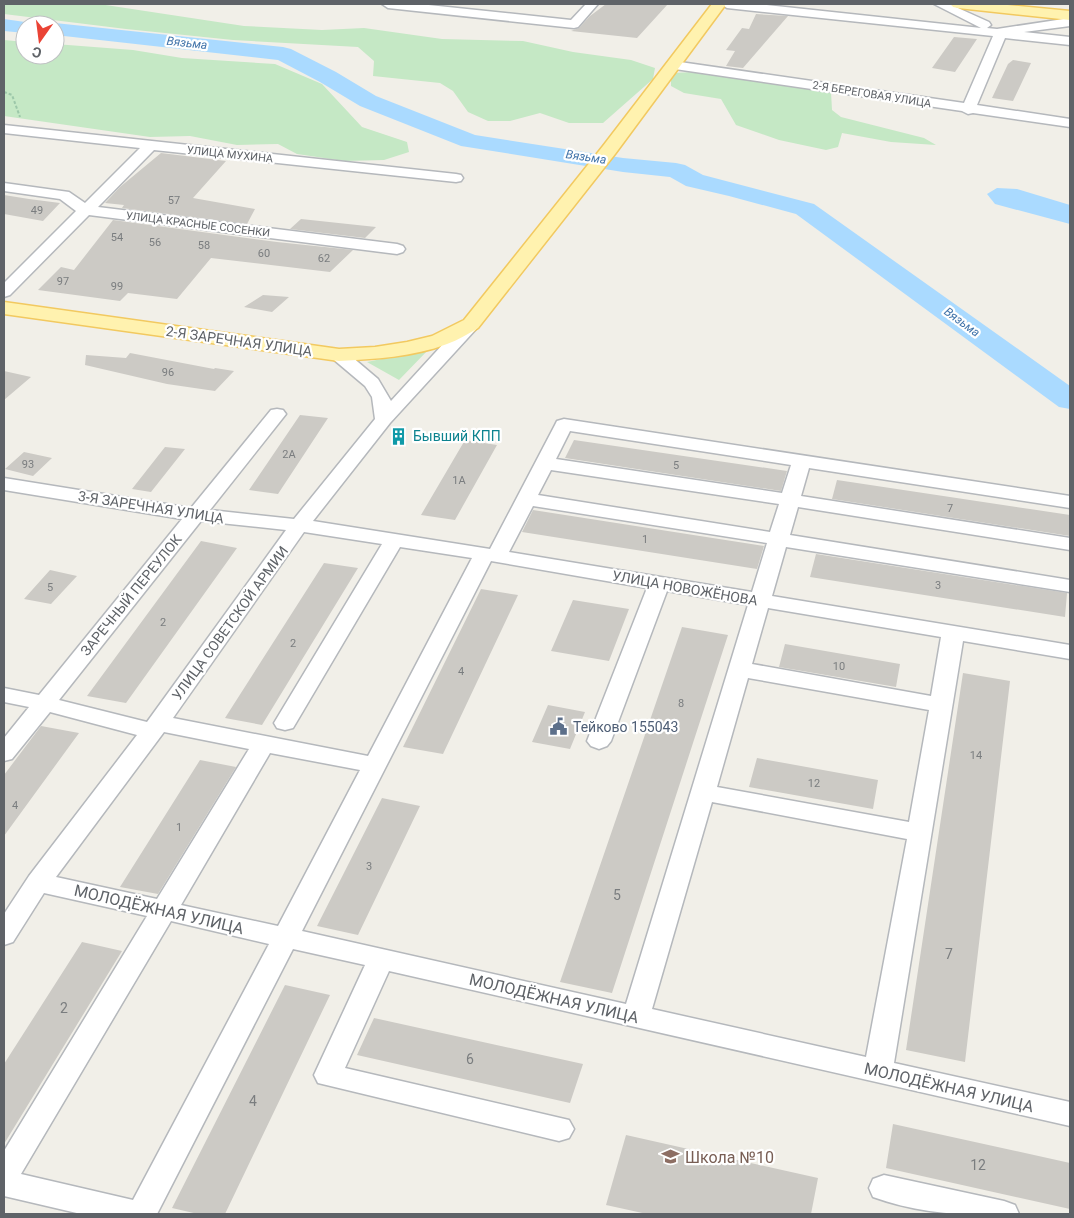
<svg xmlns="http://www.w3.org/2000/svg" width="1074" height="1218" font-family="Roboto,sans-serif">
<rect width="100%" height="100%" fill="#f1efe8"/>
<path fill="#c5e8c5" d="M4,4H99L244,26L322,30L364,28L442,39L523,41L573,52L631,60L655,68L653,79L603,123H569L540,113L510,121H488L468,112L453,91L440,83L373,76L374,61L358,47L233,40L126,29L4,14Z
M4,40L25,42V55H55V44L133,50L182,58L275,64L322,84L362,127L407,142L409,152L384,160L344,161L297,154L278,144L237,145L190,136L150,137L4,116Z
M695,72L831,92L832,110L841,117L924,138L936,145L891,142L842,133L838,147L826,150L779,140L736,125L721,99L684,93L671,86V73Z
M429,349L399,380L367,362Z"/>
<path fill="#aadaff" d="M997,188L1017,189L1070,205V224L995,204L987,194Z"/>
<g fill="none" stroke-linecap="round" stroke-linejoin="round">
<path fill="#aadaff" fill-rule="evenodd" d="M4,19L32,23L34,25H25V33L4,31Z
M55,23L283,47L291,49L336,72L376,96L475,135L623,158L676,163L685,165L703,175L814,204L1070,386V409L1059,407L796,214L729,196L686,186L670,177L623,172L461,146L360,106L320,82L278,60L55,35V25H47Z"/>
</g>
<path fill="#cccac5" d="M606,4H668L637,38L571,31L579,28L590,16Z
M756,14L788,16L743,68L726,66L735,51L726,50L742,28L749,29Z
M954,37L977,39L955,72L932,68Z
M1013,60L1031,63L1013,101L992,98L1008,64Z
M161,153L226,161L193,198L255,209L247,224L122,208L124,205L105,203L120,187Z
M4,195L29,199L60,203L43,221L4,214Z
M301,219L376,227L365,238L290,229Z
M113,220L277,242L353,250L330,272L211,258L177,299L128,293L120,301L38,290L61,267L74,270Z
M263,295L289,297L272,312L244,307Z
M130,353L214,369L215,368L234,371L215,391L167,384L85,365L86,355L126,358Z
M4,371L31,377L4,400Z
M300,415L328,418L278,494L249,490Z
M465,440L497,445L455,520L421,515Z
M574,440L787,471L781,491L565,458Z
M165,447L185,449L151,492L132,489Z
M24,452L52,458L33,476L5,469Z
M837,480L1070,515V536L832,499Z
M533,510L764,546L757,569L522,532Z
M201,541L237,548L126,703L87,696Z
M816,554L1067,593L1065,617L810,577Z
M324,563L358,568L262,725L225,718Z
M50,570L77,576L51,604L24,599Z
M481,589L518,595L443,754L403,747Z
M573,600L629,609L609,661L551,651Z
M682,627L728,635L612,993L560,982Z
M785,644L900,664L896,687L779,667Z
M963,673L1010,681L965,1062L906,1050Z
M548,705L585,712L570,749L532,742Z
M41,726L79,733L4,836V775Z
M757,758L878,780L873,809L749,787Z
M200,760L236,767L158,894L120,887Z
M382,798L420,806L358,935L317,926Z
M82,942L122,951L4,1144V1064Z
M285,985L330,995L225,1214H198L172,1208Z
M374,1018L583,1064L570,1103L357,1055Z
M893,1124L1070,1163V1209L886,1168Z
M626,1135L818,1178L811,1214H647L606,1205Z"/>
<g fill="none" stroke-linecap="round" stroke-linejoin="round">
<defs>
<path id="minor" d="M382,4H419L571,20L586,4H598L578,27L574,28L388,8Z
M721,4H758L981,28L934,4H949L989,22L991,25L987,28L997,29L1070,18V26L1024,32L1070,37V45L1005,38L977,105L1070,119V127L973,113L968,114L962,111L668,68L667,65L673,61L964,103L993,36L727,8Z
M4,125L456,174L461,175L463,178L461,181L456,182L154,150L98,207L397,244L403,246L405,249L403,252L397,254L89,215L10,295L4,297V283L76,211L60,199L4,191V183L69,192L85,203L140,148L4,133Z
M471,319L477,320L479,324L477,328L390,423L313,521L490,549L555,425L557,421L564,419L1070,496V508L809,468L801,496L1070,538V550L798,507L790,535L1070,580V592L786,547L772,596L1070,645V659L963,641L894,1063L1070,1102V1126L389,971L345,1068L569,1120L574,1129L569,1138L559,1141L318,1083L314,1075L365,965L293,949L157,1214H81L4,1196V1151L147,916L44,893L13,942L4,945V914L29,876L137,735L50,712L12,759L4,761V738L29,707L4,702V688L39,695L182,519L4,490V478L191,508L271,410L277,409L283,410L286,414L210,510L294,519L375,419L372,397L365,386L333,359L330,355L333,351L339,350L345,351L378,379L391,401L465,320ZM570,431L791,465L782,493L556,459ZM551,470L779,504L770,532L538,495ZM533,506L767,543L752,592L509,552ZM201,521L286,530L147,722L59,700ZM304,532L382,544L274,723L277,728L285,730L293,728L296,723L400,547L472,558L368,756L173,718ZM491,561L647,588L587,741L591,746L599,749L607,746L611,741L667,591L748,605L626,1004L302,931ZM768,608L941,637L931,696L752,664ZM748,678L929,710L909,822L717,787ZM164,732L249,749L157,899L56,877ZM270,753L360,770L278,926L181,905ZM712,802L907,839L866,1057L652,1009ZM171,921L269,944L133,1200L21,1174Z
M884,1175L1004,1201L1015,1205L1019,1214C970,1217 920,1214 873,1197L869,1188L873,1179Z"/>
<path id="major" d="M712,4H726L615,154L478,328C468,334 458,340 447,344C413,357 375,359 339,361L4,314V302L339,349L375,347L407,342L432,336L464,320L603,146Z
M951,4H997L1070,11V20L958,8L953,7Z"/>
</defs>
<use href="#minor" stroke="#b5b8bc" stroke-width="3"/>
<use href="#major" stroke="#f2c960" stroke-width="3"/>
<path stroke="#9cc7a9" stroke-width="2" stroke-dasharray="3 2" stroke-linecap="butt" d="M4,92L12,95L20,117"/>
<use href="#minor" fill="#fff" fill-rule="evenodd"/>
<use href="#major" fill="#fff2af" fill-rule="evenodd"/>
</g>
<defs>
<symbol id="building-bare" viewBox="-9 -9 18 18"><path d="M-4-6H4V6H1V3H-1V6H-4ZM-2.5-4.3h1.7v1.8h-1.7ZM.8-4.3h1.7v1.8H.8ZM-2.5-1h1.7V.8h-1.7ZM.8-1h1.7V.8H.8Z" fill="#0f9aa8" stroke="#fff" stroke-width="2.5" paint-order="stroke"/></symbol>
<symbol id="civic-bare" viewBox="-9 -9 18 18"><path d="M-.6-6.5H3V-4.5H.6V-3L4-1V1h2V6H-6V1h2V-1L-.6-3ZM-1.2 2.5V6h2.4V2.5Z" fill="#5c6f8a" stroke="#fff" stroke-width="2.5" paint-order="stroke"/></symbol>
<symbol id="school-bare" viewBox="-9 -9 18 18"><path d="M0-5L7-2L0 1L-7-2ZM-4 1L0 2.5L4 1V4Q0 6-4 4Z" fill="#8d6e63" stroke="#fff" stroke-width="2.5" paint-order="stroke"/></symbol>
</defs>
<g fill-rule="evenodd">
<use href="#building-bare" x="386" y="424" width="25" height="25"/>
<use href="#civic-bare" x="546" y="714" width="25" height="25"/>
<use href="#school-bare" x="658" y="1144" width="25" height="25"/>
</g>
<g text-anchor="middle" stroke-width="4.5" stroke-linejoin="round" paint-order="stroke">
<g font-size="11" fill="#5f6368" stroke="#fff">
<text transform="translate(872 94) rotate(9)" y="4">2-Я БЕРЕГОВАЯ УЛИЦА</text>
<text transform="translate(230 154) rotate(6)" y="4">УЛИЦА МУХИНА</text>
<text transform="translate(198 224) rotate(7)" y="4">УЛИЦА КРАСНЫЕ СОСЕНКИ</text>
</g>
<g font-size="11" fill="#7a7d7f">
<text x="174" y="204">57</text>
<text x="37" y="214">49</text>
<text x="117" y="241">54</text>
<text x="155" y="246">56</text>
<text x="204" y="249">58</text>
<text x="264" y="257">60</text>
<text x="324" y="262">62</text>
<text x="63" y="285">97</text>
<text x="117" y="290">99</text>
<text x="168" y="376">96</text>
<text x="289" y="458">2А</text>
<text x="28" y="468">93</text>
<text x="676" y="469">5</text>
<text x="459" y="484">1А</text>
<text x="950" y="512">7</text>
<text x="645" y="543">1</text>
<text x="938" y="589">3</text>
<text x="50" y="591">5</text>
<text x="163" y="626">2</text>
<text x="293" y="647">2</text>
<text x="839" y="670">10</text>
<text x="461" y="675">4</text>
<text x="681" y="707">8</text>
<text x="976" y="759">14</text>
<text x="814" y="787">12</text>
<text x="15" y="809">4</text>
<text x="179" y="831">1</text>
<text x="369" y="870">3</text>
</g>
<g font-size="12" font-style="italic" fill="#4174aa" stroke="#fff">
<text transform="translate(187 43) rotate(6)" y="4">Вязьма</text>
<text transform="translate(586 157) rotate(8)" y="4">Вязьма</text>
<text transform="translate(962 322) rotate(36)" y="4">Вязьма</text>
</g>
<g font-size="14" fill="#5f6368" stroke="#fff">
<text transform="translate(239 341) rotate(8)" y="5">2-Я ЗАРЕЧНАЯ УЛИЦА</text>
<text transform="translate(151 507) rotate(9)" y="5">3-Я ЗАРЕЧНАЯ УЛИЦА</text>
<text transform="translate(685 588) rotate(10)" y="5">УЛИЦА НОВОЖЁНОВА</text>
<text transform="translate(131 595) rotate(-51)" y="5">ЗАРЕЧНЫЙ ПЕРЕУЛОК</text>
<text transform="translate(230 623) rotate(-54)" y="5">УЛИЦА СОВЕТСКОЙ АРМИИ</text>
</g>
<g font-size="14" fill="#0d838f" stroke="#fff" text-anchor="start">
<text x="413" y="441">Бывший КПП</text>
</g>
<g font-size="14" fill="#4e5e75" stroke="#fff" text-anchor="start">
<text x="573" y="732">Тейково 155043</text>
</g>
<g font-size="14" fill="#7a7d7f">
<text x="617" y="900">5</text>
<text x="949" y="959">7</text>
<text x="64" y="1013">2</text>
<text x="470" y="1064">6</text>
<text x="253" y="1106">4</text>
<text x="978" y="1170">12</text>
</g>
<g font-size="16" fill="#5f6368" stroke="#fff">
<text transform="translate(159 909) rotate(13)" y="6">МОЛОДЁЖНАЯ УЛИЦА</text>
<text transform="translate(554 998) rotate(13)" y="6">МОЛОДЁЖНАЯ УЛИЦА</text>
<text transform="translate(949 1087) rotate(13)" y="6">МОЛОДЁЖНАЯ УЛИЦА</text>
</g>
<g font-size="16" fill="#785e54" stroke="#fff" text-anchor="start">
<text x="685" y="1163">Школа №10</text>
</g>
</g>
<rect width="1074" height="1218" fill="none" stroke="#5f6368" stroke-width="10"/>
<g transform="translate(40 40) rotate(194)"><circle r="24" fill="#ffffff" stroke="#bfc1c3"/>
<path d="M0-4L9 19L0 12L-9 19Z" fill="#ea4335"/>
<text y="-8" font-size="14" font-weight="bold" text-anchor="middle" fill="#5f6368">С</text>
</g>
</svg>
